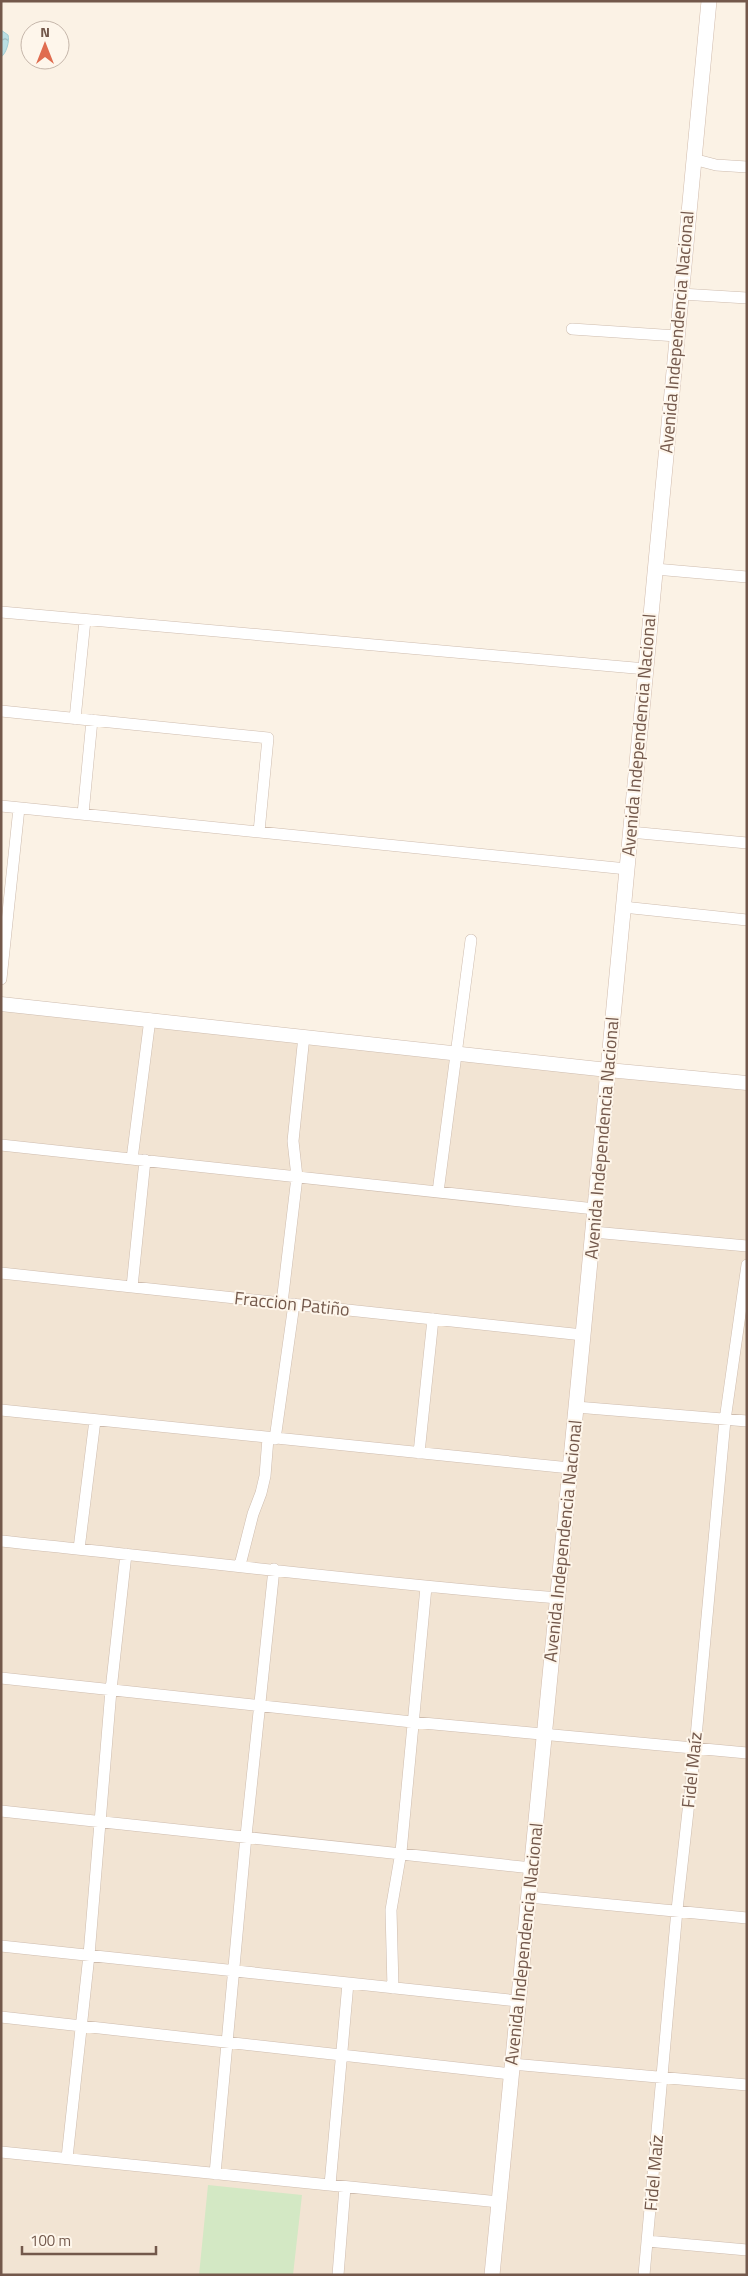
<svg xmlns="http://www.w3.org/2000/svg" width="748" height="2276" font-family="'Titillium Web',sans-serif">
<defs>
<pattern id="water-ripples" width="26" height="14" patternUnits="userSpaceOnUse" patternTransform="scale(1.25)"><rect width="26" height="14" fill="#badfe4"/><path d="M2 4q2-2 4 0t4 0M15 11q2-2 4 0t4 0" fill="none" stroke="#9cb8bb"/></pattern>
</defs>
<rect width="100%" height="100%" fill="#fbf2e5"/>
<path fill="#f2e4d3" d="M1,1004L747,1083V2275H1Z"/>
<path fill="#d3e8c4" d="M208,2185L302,2195L293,2275H199Z"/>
<path fill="url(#water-ripples)" stroke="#a1ced5" d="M1,30L8,35C10,41 6,54 1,57Z"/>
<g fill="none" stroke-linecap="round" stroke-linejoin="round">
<defs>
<path id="minor" d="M693,159L716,165L747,167
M681,294L747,298
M572,329L677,336
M655,569L747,577
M1,612L646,669
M1,711L268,738L259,832
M75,719L85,620
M1,806L627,869
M83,814L92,720
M630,832L747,843
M623,907L747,920
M1,979L19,808
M1,1145L595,1209
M132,1159L150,1019
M438,1192L471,940
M593,1232L747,1246
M1,1273L583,1335
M132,1287L145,1160
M282,1303L297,1177L293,1141L304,1036
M576,1407L747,1421
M1,1410L570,1468
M275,1439L294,1304
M419,1453L433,1319
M1,1541C187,1560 372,1583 558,1598
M79,1549L95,1420
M240,1565L253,1514L261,1493L265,1476L268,1438
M1,1678L412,1722L747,1753
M1,1811L532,1868
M529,1897L747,1918
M1,1946L518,2001
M393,1988L391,1910L401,1852L426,1587
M1,2017L511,2074
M512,2064L747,2085
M1,2152L499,2202
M67,2158L89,1955L111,1690L126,1554
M215,2174L246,1836L274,1569
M330,2185L348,1983
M647,2241L747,2250
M338,2275L345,2187
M644,2275L677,1910L695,1748L725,1420L747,1265"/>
<path id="tertiary" d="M1,1004L608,1070L747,1083"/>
<path id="secondary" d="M492,2275L583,1335L709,1"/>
</defs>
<use href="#minor" stroke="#cebcae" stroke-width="12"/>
<use href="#tertiary" stroke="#cebcae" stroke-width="15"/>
<use href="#secondary" stroke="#d1bbac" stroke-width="16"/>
<use href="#minor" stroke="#fff" stroke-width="11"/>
<use href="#tertiary" stroke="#fff" stroke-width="14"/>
<use href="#secondary" stroke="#fff" stroke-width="15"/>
</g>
<g text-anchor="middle" stroke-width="4" stroke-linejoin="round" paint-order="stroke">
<g font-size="18" fill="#73584b" stroke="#fef6eb">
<text transform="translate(677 332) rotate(-85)" y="6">Avenida Independencia Nacional</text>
<text transform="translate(639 735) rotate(-85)" y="6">Avenida Independencia Nacional</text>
<text transform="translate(602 1138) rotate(-85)" y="6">Avenida Independencia Nacional</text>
<text transform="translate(292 1304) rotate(6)" y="6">Fraccion Patiño</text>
<text transform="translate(563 1541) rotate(-84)" y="6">Avenida Independencia Nacional</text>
<text transform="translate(692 1770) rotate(-84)" y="6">Fidel Maíz</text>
<text transform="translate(524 1944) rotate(-84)" y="6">Avenida Independencia Nacional</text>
<text transform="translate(654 2173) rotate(-85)" y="6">Fidel Maíz</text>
</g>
</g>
<rect width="748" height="2276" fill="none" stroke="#73584b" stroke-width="5"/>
<g transform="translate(45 45)"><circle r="24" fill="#fef6eb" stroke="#c6b7ab"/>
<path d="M0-4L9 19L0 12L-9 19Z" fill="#e06c4f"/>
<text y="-8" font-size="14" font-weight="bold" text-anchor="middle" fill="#73584b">N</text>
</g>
<path d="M22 2246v8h134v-8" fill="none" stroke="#73584b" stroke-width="2.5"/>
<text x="30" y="2246" font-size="15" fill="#73584b" stroke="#fef6eb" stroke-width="4" paint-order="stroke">100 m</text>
</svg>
